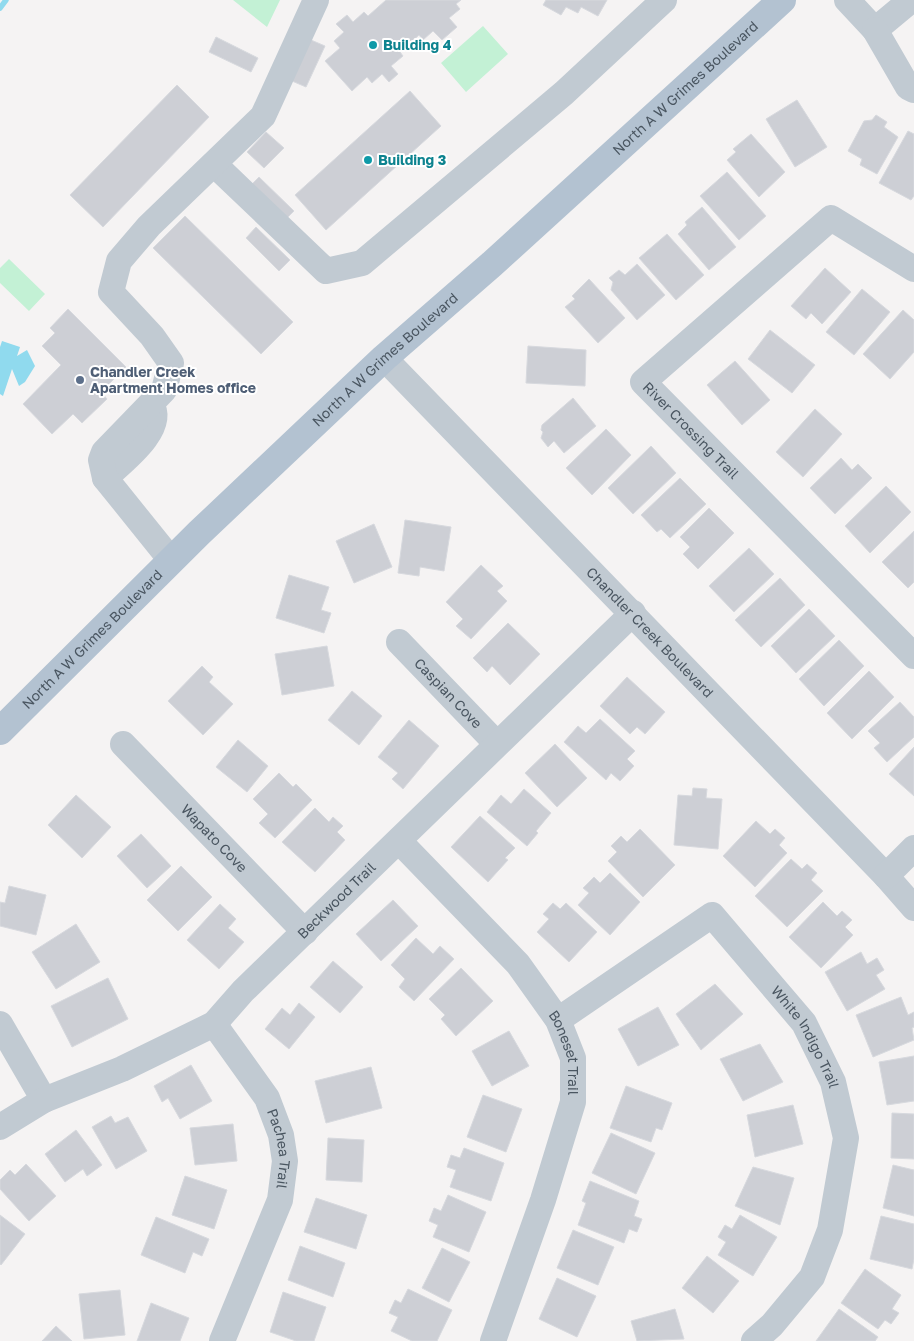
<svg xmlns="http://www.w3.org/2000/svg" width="914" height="1341" font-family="'Golos Text',sans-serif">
<rect width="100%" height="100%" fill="#f5f3f3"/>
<path fill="#c3f1d5" d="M233,0H280L267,27Z
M483,26L508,54L466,92L441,63Z
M9,259L45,294L29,311L0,283V268Z"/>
<path fill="#90daee" d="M2,341L20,347L17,356L27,350L35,366L25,382L19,386L12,369L3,396L0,394V347Z"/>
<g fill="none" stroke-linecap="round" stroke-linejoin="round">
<path stroke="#90daee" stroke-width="5.5" d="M0,8L6,0"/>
</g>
<path fill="#cdcfd5" stroke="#d7d9de" d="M386,0H461L456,4L460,9L449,18L457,27L442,40L433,31L423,40L419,35L400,52L403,56L391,66L398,74L389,82L382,74L372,83L367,77L352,91L325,61L340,48L334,41L344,32L336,24L347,15L353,22L364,12L368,16Z
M546,0H607L598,16L581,7L578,13L566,7L561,15L543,5Z
M216,37L258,58L251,72L209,52Z
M311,40L325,46L306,87L292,81Z
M177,85L209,117L103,227L70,195Z
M410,91L441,126L326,230L295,195Z
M797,100L827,147L795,167L766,119Z
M876,115L887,122L884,127L898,137L877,174L860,165L862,159L848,151L864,121L872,120Z
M908,131L914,134V196L911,200L879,183Z
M266,132L284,148L264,168L247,152Z
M751,134L785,172L759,197L727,160L736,152L733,149Z
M727,172L766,216L739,240L700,196Z
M259,177L294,211L283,222L248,188Z
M702,207L736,247L709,270L678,234L687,225L685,222Z
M185,216L293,322L261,354L153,248Z
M256,227L290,260L279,271L246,238Z
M667,234L704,275L676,300L639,258Z
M637,264L665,295L637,320L611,290L613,282L609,278L619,270L625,275Z
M825,268L851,292L822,324L811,313L806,319L791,306Z
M589,279L625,318L598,343L565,307L575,299L572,296Z
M862,289L890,312L854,355L826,332Z
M68,309L126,367L101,392L107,399L82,423L73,414L52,434L23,404L61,365L42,346L55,333L50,328Z
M903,310L914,320V352L890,379L863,354Z
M770,330L815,365L792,393L748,359Z
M528,346L586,350L585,386L526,383Z
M735,361L770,400L742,425L707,385Z
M573,398L596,426L564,453L554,441L548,447L541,438L543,432L541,430L542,425Z
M815,409L842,434L803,477L776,452Z
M606,429L631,455L592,495L566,468Z
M651,446L676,473L633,514L608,488Z
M841,458L852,470L858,464L872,478L835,514L810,488Z
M680,478L706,504L670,538L661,529L657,532L641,515Z
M886,486L911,512L870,553L845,526Z
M709,508L734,533L698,569L683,554L690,547L680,537Z
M405,520L451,527L444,571L420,567L419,576L398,573Z
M374,524L392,567L354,583L336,541Z
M914,531V582L908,588L882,562Z
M749,548L774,574L734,612L709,586Z
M481,565L503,586L497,591L507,601L471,639L456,626L463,619L446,602Z
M289,575L329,587L321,610L331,613L324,633L276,618Z
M780,578L805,605L761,647L735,620Z
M809,609L835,636L796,673L771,646Z
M508,623L540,654L510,685L492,666L487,672L473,658Z
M839,640L864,666L824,706L799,679Z
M327,646L334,686L282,695L275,654Z
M202,666L213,677L209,682L233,704L203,735L168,701Z
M869,671L894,697L852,739L827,713Z
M627,677L665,712L645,734L637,727L630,734L600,706Z
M352,691L382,716L359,745L328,720Z
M900,702L914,717V737L887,762L874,748L880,743L868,731Z
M600,719L635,751L627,759L634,766L620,781L611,773L606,780L564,742L578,726L586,733Z
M409,720L439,746L403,789L392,779L398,773L378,757Z
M238,740L268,766L247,792L216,767Z
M555,744L587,778L557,807L525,773Z
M914,747V796L889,774Z
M279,773L293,787L296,784L312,800L275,838L259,823L268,814L253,799Z
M693,788L707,789L706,798L722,799L718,849L674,845L678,795L692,796Z
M524,789L551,813L536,831L538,833L527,846L487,812L501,795L511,804Z
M76,795L111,827L82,858L48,825Z
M315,808L329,822L333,817L343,826L337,832L345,840L315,872L282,842Z
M480,816L515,848L505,858L508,860L488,882L451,847Z
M756,821L770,834L775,829L785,838L779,845L787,853L755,887L723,856Z
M640,829L675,865L643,897L608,861L617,852L611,846L621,836L627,842Z
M141,834L171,866L147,888L117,856Z
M791,859L802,869L807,864L817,873L811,880L823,891L787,927L755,896Z
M181,866L212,897L178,931L147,900Z
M610,873L640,902L610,935L578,905L589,893L583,888L594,877L600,883Z
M9,886L46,895L36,935L0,926V902L5,903Z
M393,900L418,926L381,961L356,934Z
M823,902L837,916L842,911L852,920L845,927L853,935L821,968L789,937Z
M553,903L560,909L566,903L597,932L569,962L537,932L549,919L543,914Z
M220,904L236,919L228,928L244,942L219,969L187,940Z
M76,924L100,962L56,989L32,952Z
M416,938L433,954L440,946L454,959L414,1001L399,987L405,979L391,965Z
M861,952L867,964L877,958L884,970L876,975L885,989L847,1011L825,972Z
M333,961L363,987L340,1013L310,987Z
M461,968L493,1001L456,1036L441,1019L445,1015L429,999Z
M108,978L128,1019L72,1047L51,1006Z
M715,984L743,1014L701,1050L676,1014Z
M901,997L908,1015L914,1012V1027L912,1028L914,1040L873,1057L856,1015Z
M299,1003L315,1017L289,1049L265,1029L282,1008L290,1015Z
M658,1007L679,1045L638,1066L618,1029Z
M509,1031L529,1066L492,1086L472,1051Z
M760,1044L783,1082L743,1101L720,1059Z
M914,1056V1101L887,1105L879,1062Z
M191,1065L212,1101L180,1119L168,1098L162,1102L154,1086Z
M371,1067L382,1108L326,1123L315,1081Z
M626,1086L672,1103L662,1130L656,1128L651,1142L610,1128Z
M483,1095L522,1109L506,1152L467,1137Z
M793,1105L803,1144L755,1157L747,1115Z
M892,1113L914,1114V1159L891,1158Z
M111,1116L115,1123L128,1117L147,1151L116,1169L92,1127Z
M233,1124L237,1161L195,1165L190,1128Z
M76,1130L102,1165L87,1176L83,1169L65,1182L45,1154Z
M611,1133L655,1153L636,1194L592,1173Z
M328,1138L364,1140L362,1182L326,1180Z
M464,1148L504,1163L491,1201L450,1187L456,1170L447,1167L451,1155L460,1158Z
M26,1164L56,1196L29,1221L0,1189V1180L10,1170L15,1175Z
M893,1165L914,1170V1216L883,1208Z
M753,1167L794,1178L780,1225L735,1206Z
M185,1176L227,1190L214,1229L172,1215Z
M590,1181L639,1201L634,1216L642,1219L637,1232L629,1229L624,1243L578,1225L586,1203L582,1201Z
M448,1195L486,1212L469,1252L433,1237L438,1225L429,1221L434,1208L441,1211Z
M316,1198L367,1215L356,1249L304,1232Z
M0,1215L25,1234L1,1265L0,1264Z
M740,1215L777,1237L753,1276L718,1255L726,1242L718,1237L725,1225L732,1229Z
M881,1216L914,1224V1259L912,1269L870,1259Z
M156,1217L209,1239L202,1256L193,1252L185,1273L141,1255Z
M573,1230L614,1247L598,1285L557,1268Z
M300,1246L345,1263L333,1297L288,1280Z
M442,1248L470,1262L449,1302L422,1288Z
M707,1256L739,1281L713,1313L682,1288Z
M865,1269L901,1295L892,1309L899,1313L891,1324L885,1320L878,1329L841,1303Z
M557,1278L596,1296L577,1337L539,1319Z
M408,1289L452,1310L437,1341H412L391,1331L398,1317L389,1313L395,1300L401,1303Z
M120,1290L125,1335L84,1339L79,1294Z
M283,1292L326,1307L314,1341H296L270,1332Z
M151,1303L189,1318L180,1341H137Z
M675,1309L684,1339L637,1341L631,1321Z
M839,1309L878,1337L875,1341H816Z
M56,1326L72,1341H42Z"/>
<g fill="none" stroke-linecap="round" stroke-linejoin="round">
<g stroke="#c1cad2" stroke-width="26">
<path d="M847,0L875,30L911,0"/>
<path d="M875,30L908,87L914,90"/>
<path d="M214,164L326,271L362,263L564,93L664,0"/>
<path id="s1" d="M914,269L831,218L643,382L914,656"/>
<path id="s2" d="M384,358L886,876L914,908"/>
<path d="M105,478C122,462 167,429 151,404"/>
<path d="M171,560L105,478L101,460L104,452L164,390L171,363L152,336L111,292L119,261L149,226L263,116L316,0"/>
<path id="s3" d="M399,642L497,744"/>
<path id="s4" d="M123,744L305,932"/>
<path id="s5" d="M399,841L518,964L558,1020L573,1058V1102L543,1200L493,1341"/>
<path d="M886,876L914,848"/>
<path id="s6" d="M558,1020L712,915L804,1023L833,1082L846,1138L830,1230L812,1277L772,1325L754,1341"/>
<path d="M0,1024L44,1100"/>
<path id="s7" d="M214,1024L267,1098L281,1135L285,1161L280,1200L222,1341"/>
<path id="s8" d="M0,1127L44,1100L122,1069L214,1024L243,991L633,613"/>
</g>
<path stroke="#b3c2d1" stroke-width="28" id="s9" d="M0,731L199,533L384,358L492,264L782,0"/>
</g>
<g fill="#0f9aa8" stroke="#fff" stroke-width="2">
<circle cx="373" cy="45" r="5"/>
<circle cx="368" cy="160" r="5"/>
</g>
<circle fill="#5c6f8a" stroke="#fff" stroke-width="2" cx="80" cy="380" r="5"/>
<g text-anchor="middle" stroke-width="4" stroke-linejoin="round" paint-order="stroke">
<g font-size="14" font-weight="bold" fill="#0d838f" stroke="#fff" text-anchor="start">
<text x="383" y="50">Building 4</text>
<text x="378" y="165">Building 3</text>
</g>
<g font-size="14" fill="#4a5661" stroke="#fff">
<text dy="5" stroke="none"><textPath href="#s9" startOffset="940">North A W Grimes Boulevard</textPath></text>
<text dy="5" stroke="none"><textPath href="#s9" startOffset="535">North A W Grimes Boulevard</textPath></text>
<text dy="5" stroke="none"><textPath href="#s1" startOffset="415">River Crossing Trail</textPath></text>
<text dy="5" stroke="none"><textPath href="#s2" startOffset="382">Chandler Creek Boulevard</textPath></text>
<text dy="5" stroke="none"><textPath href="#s9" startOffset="130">North A W Grimes Boulevard</textPath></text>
<text dy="5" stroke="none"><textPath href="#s3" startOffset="71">Caspian Cove</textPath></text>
<text dy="5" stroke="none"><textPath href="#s4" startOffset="131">Wapato Cove</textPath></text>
<text dy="5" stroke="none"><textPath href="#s8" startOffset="412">Beckwood Trail</textPath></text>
<text dy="5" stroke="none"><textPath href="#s6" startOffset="341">White Indigo Trail</textPath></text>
<text dy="5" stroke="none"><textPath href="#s5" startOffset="274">Boneset Trail</textPath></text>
<text dy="5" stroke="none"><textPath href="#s7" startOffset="144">Pachea Trail</textPath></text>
</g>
<g font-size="14" font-weight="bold" fill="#4e5e75" stroke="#fff" text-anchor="start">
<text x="90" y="377">Chandler Creek<tspan x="90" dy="16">Apartment Homes office</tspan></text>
</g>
</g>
</svg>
